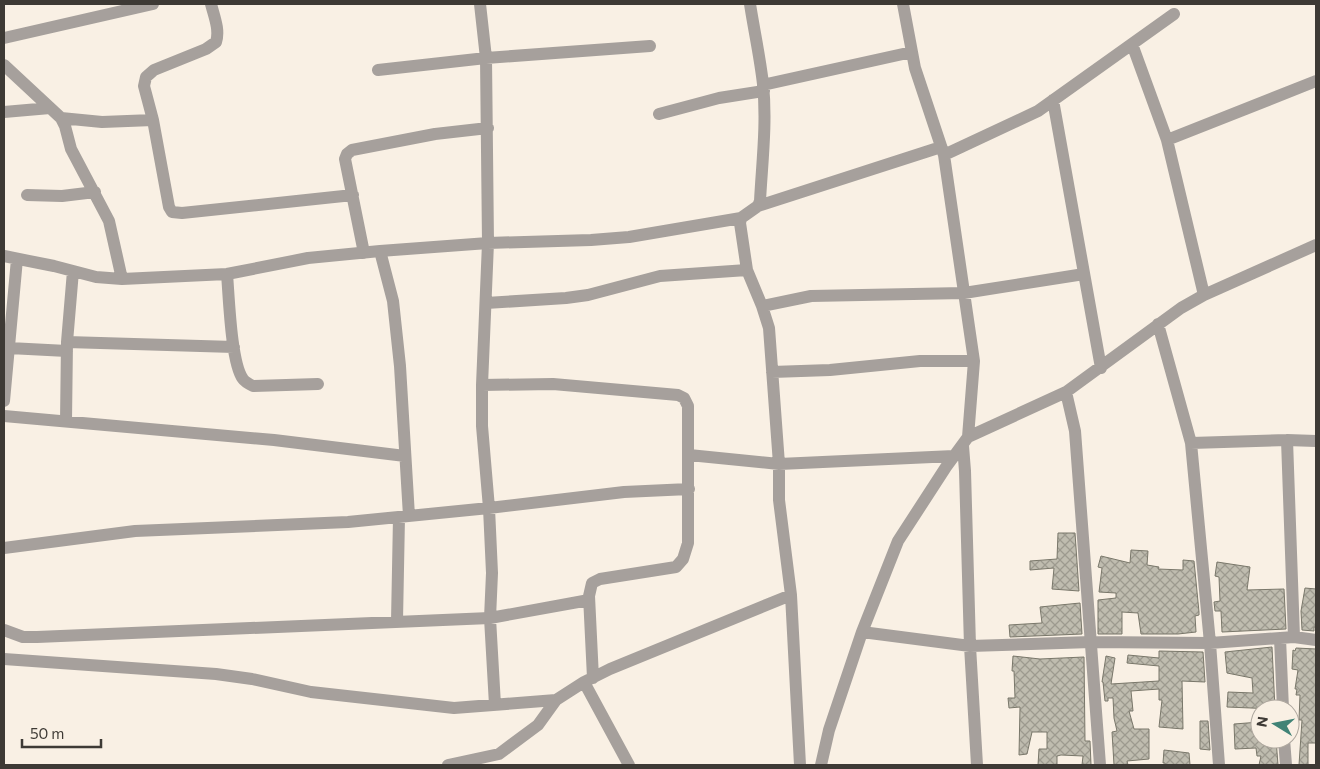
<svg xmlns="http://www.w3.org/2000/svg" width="1320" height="769" font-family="Commissioner,sans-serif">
<defs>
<pattern id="building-cross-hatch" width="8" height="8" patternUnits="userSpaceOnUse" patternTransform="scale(1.25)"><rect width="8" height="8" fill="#bfbcaf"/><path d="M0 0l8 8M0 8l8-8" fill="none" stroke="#9d9a8f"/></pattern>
</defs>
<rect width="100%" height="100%" fill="#f9f0e4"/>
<path fill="url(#building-cross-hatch)" stroke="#79776a" d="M1058,533H1075L1079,591L1052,589L1054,568L1030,570V561L1057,559Z
M1131,550L1148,551L1147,565L1159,567L1158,569L1183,570V560L1194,561L1199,612V615L1195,616L1196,632L1178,634H1141L1138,613L1122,612V634H1098V600L1116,598V593L1099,592L1102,568L1098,567L1101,556L1130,563Z
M1217,562L1250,567L1247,590L1284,589L1286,629L1222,632L1221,611H1215L1214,602L1220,601L1219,577L1215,576Z
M1305,588L1316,589V627H1314V631L1302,630L1301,611Z
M1080,603L1082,634L1010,637L1009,625L1042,623L1040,607Z
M1272,647L1275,709L1227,707L1228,692L1253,693L1252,678L1227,673L1225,652Z
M1296,648L1316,649V743H1308V765H1299L1302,720H1299L1300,695H1296L1297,689H1295L1298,670L1292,669L1293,650L1295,651Z
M1159,651L1203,652L1205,682L1182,681L1183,729L1159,727L1162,700H1159V689L1131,691L1133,711H1129L1134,729H1149V759L1127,761L1128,765H1114L1112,732L1117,731L1114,718L1113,698H1108V701H1105L1103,682H1102L1106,656L1115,658L1111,684L1159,681V666L1127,663L1128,655L1159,658Z
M1013,656L1040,659L1084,657L1085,741H1090L1091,765H1082L1083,756L1061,755L1057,756V765H1038L1039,749H1047V732H1032L1027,754L1019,755L1020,707L1009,708L1008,698H1015L1014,671H1012Z
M1200,721H1208L1210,750L1200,749Z
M1260,722V739H1276L1278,765H1259L1261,756H1257L1256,748L1235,749L1234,724Z
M1164,750L1189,753L1190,765H1165V763H1163Z"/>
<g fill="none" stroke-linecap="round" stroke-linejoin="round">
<path stroke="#a6a09c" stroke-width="12" d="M211,4C214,16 220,30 216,42L206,49L154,70L146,77L144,86L153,120L169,207L172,212L182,213L353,195
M480,4L486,58L488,243L482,385V426L489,508L492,573L490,618L495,705
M750,4C754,30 760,57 763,84C767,123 762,163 760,201L758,206L741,218L740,223L747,270L762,306L769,328L779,464V500L791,595L800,765
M4,38L153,4
M1132,44L1167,140L1204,295
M4,65L61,118L65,126L71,149L109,221L122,279
M378,70L486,58L650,46
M763,85L912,52
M1053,100L1101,368
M4,112L50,108
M659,114L719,98L764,91
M61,118L102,122L153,120
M1167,140L1316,81
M944,155L1038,111L1174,14
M27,195L62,196L95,192
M758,206L941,147
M380,251L393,301L400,366L409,516
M364,253L345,159L347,154L352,150L435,134L488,128
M4,256L54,266L96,277L122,279L227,274L308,258L380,251L488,243L591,240L629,237L741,218
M227,274C229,297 231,363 243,379C245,382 249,384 253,386L318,384
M486,303L566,298L588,295L660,276L747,270
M762,306L811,296L964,293L1084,274
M1158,324L1191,443L1210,643L1219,765
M67,342L234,347
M9,348L67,351
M772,372L830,370L920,361H974
M482,385L553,384L678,395L684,398L688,406V543L683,559L676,567L600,579L592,583L589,596L593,678
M1066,392L1075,431L1100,765
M4,401L17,259
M4,416L274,440L405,456
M66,421L67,342L73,271
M968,437L1066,392L1181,308L1204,295L1316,245
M1287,440L1294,637
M1191,443L1287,440L1316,441
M963,446L965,471L970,646L977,765
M689,455L779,464L954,456
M4,548L135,531L348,522L489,508L624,492L689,489
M397,621L399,517
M4,630L23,637H37L490,618L589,600
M862,632L970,646L1091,642L1210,643L1294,637L1316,640
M1280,638L1283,709
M4,659L216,674L252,679L311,692L454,708L556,700
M584,682L629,765
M1284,739L1286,765
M448,765L499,754L538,725L556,700L584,682L610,669L791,595
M821,765L829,730L862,632L898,541L946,467L968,437L974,361L944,155L915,68L903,4"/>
</g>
<rect width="1320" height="769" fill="none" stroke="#3e3a35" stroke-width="10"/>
<g transform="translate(1275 724) rotate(280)"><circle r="24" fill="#f9f0e4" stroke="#aea79e"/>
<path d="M0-4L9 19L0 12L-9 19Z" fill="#408376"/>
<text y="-8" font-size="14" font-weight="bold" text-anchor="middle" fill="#3e3a35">N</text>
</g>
<path d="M22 739v8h79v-8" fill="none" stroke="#3e3a35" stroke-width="2.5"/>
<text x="30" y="739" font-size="15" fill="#3e3a35" stroke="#f9f0e4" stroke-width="4" paint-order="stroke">50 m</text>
</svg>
